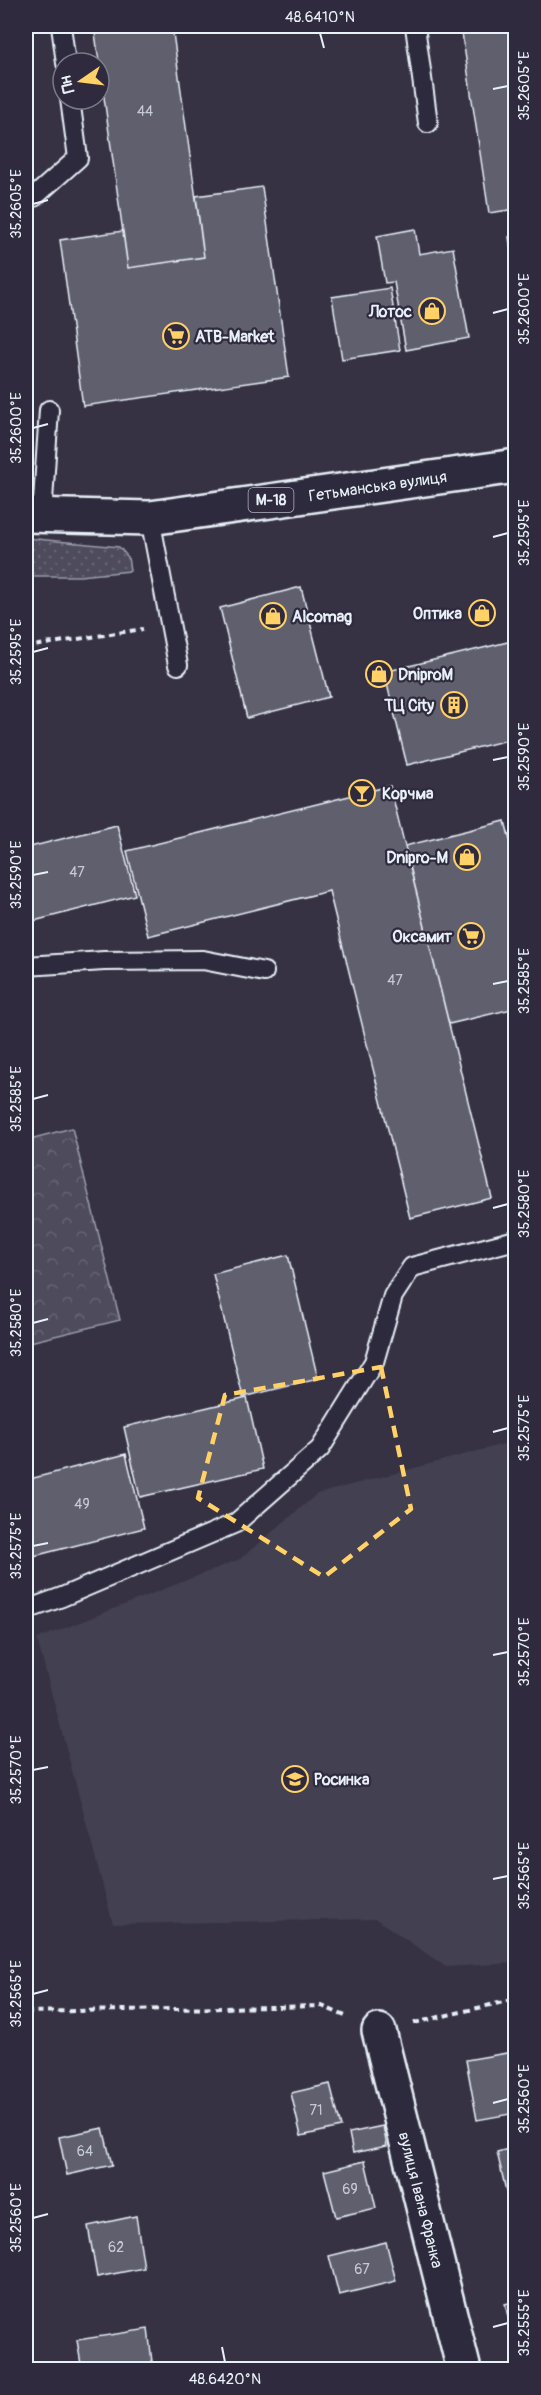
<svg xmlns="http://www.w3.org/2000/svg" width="541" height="2395" font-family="Pangolin,sans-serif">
<defs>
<pattern id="grass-dots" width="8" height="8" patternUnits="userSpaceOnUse" patternTransform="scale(1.5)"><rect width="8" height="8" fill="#4d4b5c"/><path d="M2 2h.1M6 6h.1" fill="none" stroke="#676574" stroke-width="1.8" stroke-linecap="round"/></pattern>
<pattern id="forest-crowns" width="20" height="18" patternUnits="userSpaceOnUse" patternTransform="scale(1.5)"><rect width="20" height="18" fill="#4d4b5c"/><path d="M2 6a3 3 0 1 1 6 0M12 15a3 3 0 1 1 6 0" fill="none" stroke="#676574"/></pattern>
</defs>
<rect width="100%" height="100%" fill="#363244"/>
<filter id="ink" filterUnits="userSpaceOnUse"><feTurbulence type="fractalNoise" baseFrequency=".0167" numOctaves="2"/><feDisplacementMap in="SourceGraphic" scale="12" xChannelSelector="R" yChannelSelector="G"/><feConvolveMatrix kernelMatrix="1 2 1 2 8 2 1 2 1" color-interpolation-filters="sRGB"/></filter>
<g filter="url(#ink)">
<path fill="#433f51" d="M515,1441V1963L446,1967L376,1919L113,1924L37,1639L240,1559L317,1494Z"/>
<path fill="url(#grass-dots)" stroke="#9a9eaa" stroke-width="1.5" d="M26,538L119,547L128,557L130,571L80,576H26Z"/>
<path fill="url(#forest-crowns)" stroke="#9a9eaa" stroke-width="1.5" d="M72,1128L120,1320L26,1343V1140Z"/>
<path fill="#605e6e" stroke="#e8f1f8" stroke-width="1.5" d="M94,26H172L204,257L128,268Z
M461,26H516V209L489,213Z
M262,187L289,377L83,406L60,240L123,231L128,268L204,257L196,196Z
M415,229L419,254L453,248L469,338L406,350L394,282L385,283L377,236Z
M516,236V285L509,237Z
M390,288L400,350L342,359L332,297Z
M301,587L329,697L247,718L220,608Z
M516,640V738L407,765L384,672Z
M390,786L492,1198L410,1218L329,891L148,936L127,851Z
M505,821L516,864V1008L449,1024L405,846Z
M117,825L135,895L26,923V848Z
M288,1255L318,1379L243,1397L213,1274Z
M247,1398L263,1469L140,1497L124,1427Z
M126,1454L144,1528L26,1558V1480Z
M513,2052L516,2113L477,2120L466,2060Z
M330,2084L341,2127L301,2136L291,2093Z
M383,2126L387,2146L353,2153L349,2133Z
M103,2128L112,2165L67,2175L59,2137Z
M516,2147V2189L506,2191L497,2152Z
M365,2161L376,2208L336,2217L324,2171Z
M136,2216L144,2268L97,2277L88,2226Z
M386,2242L396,2281L339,2295L329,2256Z
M516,2301V2349L505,2304Z
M148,2329L153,2370H82L77,2340Z"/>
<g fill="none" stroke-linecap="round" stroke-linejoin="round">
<defs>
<path id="lane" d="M61,26L66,63
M415,26L428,123
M26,196L34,197L78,158L70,99
M42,516L49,410
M150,518L178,665
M26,966L104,961L203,960L264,972
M26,1610L62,1597L236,1523L320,1449L374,1362L393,1296L412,1267L516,1240"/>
<g id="street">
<path id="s1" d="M379,2031L464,2370"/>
</g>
<g id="highway">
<path id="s2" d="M26,515L150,518L516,466"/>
</g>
</defs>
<use href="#lane" stroke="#e8f1f8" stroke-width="22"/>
<use href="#street" stroke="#e8f1f8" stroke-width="38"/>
<use href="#highway" stroke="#e8f1f8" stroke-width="38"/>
<path stroke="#e8f1f8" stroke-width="4" stroke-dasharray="6 4.5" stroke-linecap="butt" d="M26,647L143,629
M26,2012L322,2006L345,2016
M414,2023L516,1999"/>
<use href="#lane" stroke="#2f2a3d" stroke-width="18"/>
<use href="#street" stroke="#2f2a3d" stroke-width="33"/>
<use href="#highway" stroke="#2f2a3d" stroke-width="33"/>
</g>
</g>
<path fill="none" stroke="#ffd166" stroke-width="4.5" stroke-dasharray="12 8" stroke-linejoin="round" d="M381,1367L411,1509L324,1577L198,1498L225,1395Z"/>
<path fill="none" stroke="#e8f1f8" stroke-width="2" d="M320,33L324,48M493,89L508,86M33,204L48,200M493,313L508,309M33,428L48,424M493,537L508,533M33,652L48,648M493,760L508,757M33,875L48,872M493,984L508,981M33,1099L48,1095M493,1208L508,1204M33,1323L48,1319M493,1432L508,1428M33,1546L48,1543M493,1655L508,1652M33,1770L48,1767M493,1879L508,1876M33,1994L48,1990M493,2103L508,2099M33,2218L48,2214M493,2327L508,2323M222,2347L225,2362"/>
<defs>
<symbol id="shop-ring" viewBox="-11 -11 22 22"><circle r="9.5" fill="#2f2a3d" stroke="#ffd166" stroke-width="1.5"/><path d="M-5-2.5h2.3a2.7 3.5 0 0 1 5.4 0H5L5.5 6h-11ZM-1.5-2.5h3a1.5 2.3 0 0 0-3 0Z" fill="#ffd166"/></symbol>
<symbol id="supermarket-ring" viewBox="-11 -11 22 22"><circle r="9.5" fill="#2f2a3d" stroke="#ffd166" stroke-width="1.5"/><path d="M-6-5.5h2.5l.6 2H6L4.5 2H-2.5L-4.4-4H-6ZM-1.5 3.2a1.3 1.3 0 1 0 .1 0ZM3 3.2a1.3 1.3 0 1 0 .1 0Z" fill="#ffd166"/></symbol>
<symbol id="building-ring" viewBox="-11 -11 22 22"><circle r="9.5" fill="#2f2a3d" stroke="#ffd166" stroke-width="1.5"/><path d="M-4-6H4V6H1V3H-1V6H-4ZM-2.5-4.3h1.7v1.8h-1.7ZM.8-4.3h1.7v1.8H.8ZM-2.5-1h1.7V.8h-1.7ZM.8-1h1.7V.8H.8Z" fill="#ffd166"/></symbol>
<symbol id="bar-ring" viewBox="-11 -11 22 22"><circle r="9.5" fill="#2f2a3d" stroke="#ffd166" stroke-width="1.5"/><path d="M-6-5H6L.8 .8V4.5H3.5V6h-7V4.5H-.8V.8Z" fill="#ffd166"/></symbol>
<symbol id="school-ring" viewBox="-11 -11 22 22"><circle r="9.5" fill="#2f2a3d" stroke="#ffd166" stroke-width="1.5"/><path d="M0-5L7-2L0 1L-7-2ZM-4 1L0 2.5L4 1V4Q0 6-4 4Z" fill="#ffd166"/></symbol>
</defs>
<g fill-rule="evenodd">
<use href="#shop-ring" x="417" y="296" width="30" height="30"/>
<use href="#supermarket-ring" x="161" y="321" width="30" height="30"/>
<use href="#shop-ring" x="467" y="598" width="30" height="30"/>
<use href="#shop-ring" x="258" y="601" width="30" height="30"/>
<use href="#shop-ring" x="364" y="659" width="30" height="30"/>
<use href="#building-ring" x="439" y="690" width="30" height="30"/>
<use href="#bar-ring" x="347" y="778" width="30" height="30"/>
<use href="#shop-ring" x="452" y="842" width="30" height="30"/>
<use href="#supermarket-ring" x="456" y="921" width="30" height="30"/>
<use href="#school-ring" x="280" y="1764" width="30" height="30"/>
</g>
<g text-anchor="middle" stroke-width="4.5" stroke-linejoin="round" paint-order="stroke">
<g font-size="14" fill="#c6ccd6">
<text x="145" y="116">44</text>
<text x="77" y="877">47</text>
<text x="395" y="985">47</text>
<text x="82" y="1509">49</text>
<text x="316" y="2115">71</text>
<text x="85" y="2156">64</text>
<text x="350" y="2194">69</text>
<text x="116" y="2252">62</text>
<text x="362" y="2274">67</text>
</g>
<rect fill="#2f2a3d" stroke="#b0b5c0" stroke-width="1.5" x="248.5" y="488" width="45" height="24" rx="4.5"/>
<g font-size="15" font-weight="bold" fill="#e8f1f8">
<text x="271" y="505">М-18</text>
</g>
<g font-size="16" font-weight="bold" fill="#e8f1f8" stroke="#2f2a3d" text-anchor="end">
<text x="412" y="317">Лотос</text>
<text x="195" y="342" text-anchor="start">ATB-Market</text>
<text x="462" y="619">Оптика</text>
<text x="292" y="622" text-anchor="start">Alcomag</text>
<text x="398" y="680" text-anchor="start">DniproM</text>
<text x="434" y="711">ТЦ City</text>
<text x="382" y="799" text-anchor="start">Корчма</text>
<text x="448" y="863">Dnipro-M</text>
<text x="452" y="942">Оксамит</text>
<text x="314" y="1785" text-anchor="start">Росинка</text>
</g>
<g font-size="16" fill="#e8f1f8" stroke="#2f2a3d">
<text dy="6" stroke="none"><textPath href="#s2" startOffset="354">Гетьманська вулиця</textPath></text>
<text dy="6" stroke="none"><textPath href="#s1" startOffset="174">вулиця Івана Франка</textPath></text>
</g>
</g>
<rect width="541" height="2395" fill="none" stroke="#2f2a3d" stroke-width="66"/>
<g transform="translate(81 81) rotate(256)"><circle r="28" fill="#2f2a3d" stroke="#797a88" stroke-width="1.5"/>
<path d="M0-4.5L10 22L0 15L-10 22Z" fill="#ffd166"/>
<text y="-9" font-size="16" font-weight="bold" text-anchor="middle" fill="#e8f1f8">Пн</text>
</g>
<rect x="33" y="33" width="475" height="2329" fill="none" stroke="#e8f1f8" stroke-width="2"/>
<g font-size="15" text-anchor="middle" fill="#e8f1f8">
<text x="320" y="22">48.6410°N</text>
<text transform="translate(524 86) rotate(-90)" y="5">35.2605°E</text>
<text transform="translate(16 204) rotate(-90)" y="5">35.2605°E</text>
<text transform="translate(524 309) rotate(-90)" y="5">35.2600°E</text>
<text transform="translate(16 428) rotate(-90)" y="5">35.2600°E</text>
<text transform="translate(524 533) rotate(-90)" y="5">35.2595°E</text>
<text transform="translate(16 652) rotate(-90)" y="5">35.2595°E</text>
<text transform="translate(524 757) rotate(-90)" y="5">35.2590°E</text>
<text transform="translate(16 875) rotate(-90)" y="5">35.2590°E</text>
<text transform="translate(524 981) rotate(-90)" y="5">35.2585°E</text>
<text transform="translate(16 1099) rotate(-90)" y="5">35.2585°E</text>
<text transform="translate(524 1204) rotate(-90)" y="5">35.2580°E</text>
<text transform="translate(16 1323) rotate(-90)" y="5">35.2580°E</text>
<text transform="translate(524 1428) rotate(-90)" y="5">35.2575°E</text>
<text transform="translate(16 1546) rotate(-90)" y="5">35.2575°E</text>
<text transform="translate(524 1652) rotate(-90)" y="5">35.2570°E</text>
<text transform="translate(16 1770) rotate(-90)" y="5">35.2570°E</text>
<text transform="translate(524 1876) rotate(-90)" y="5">35.2565°E</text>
<text transform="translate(16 1994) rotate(-90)" y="5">35.2565°E</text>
<text transform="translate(524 2099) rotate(-90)" y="5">35.2560°E</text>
<text transform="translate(16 2218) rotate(-90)" y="5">35.2560°E</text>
<text transform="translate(524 2323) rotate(-90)" y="5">35.2555°E</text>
<text x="225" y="2384">48.6420°N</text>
</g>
</svg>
